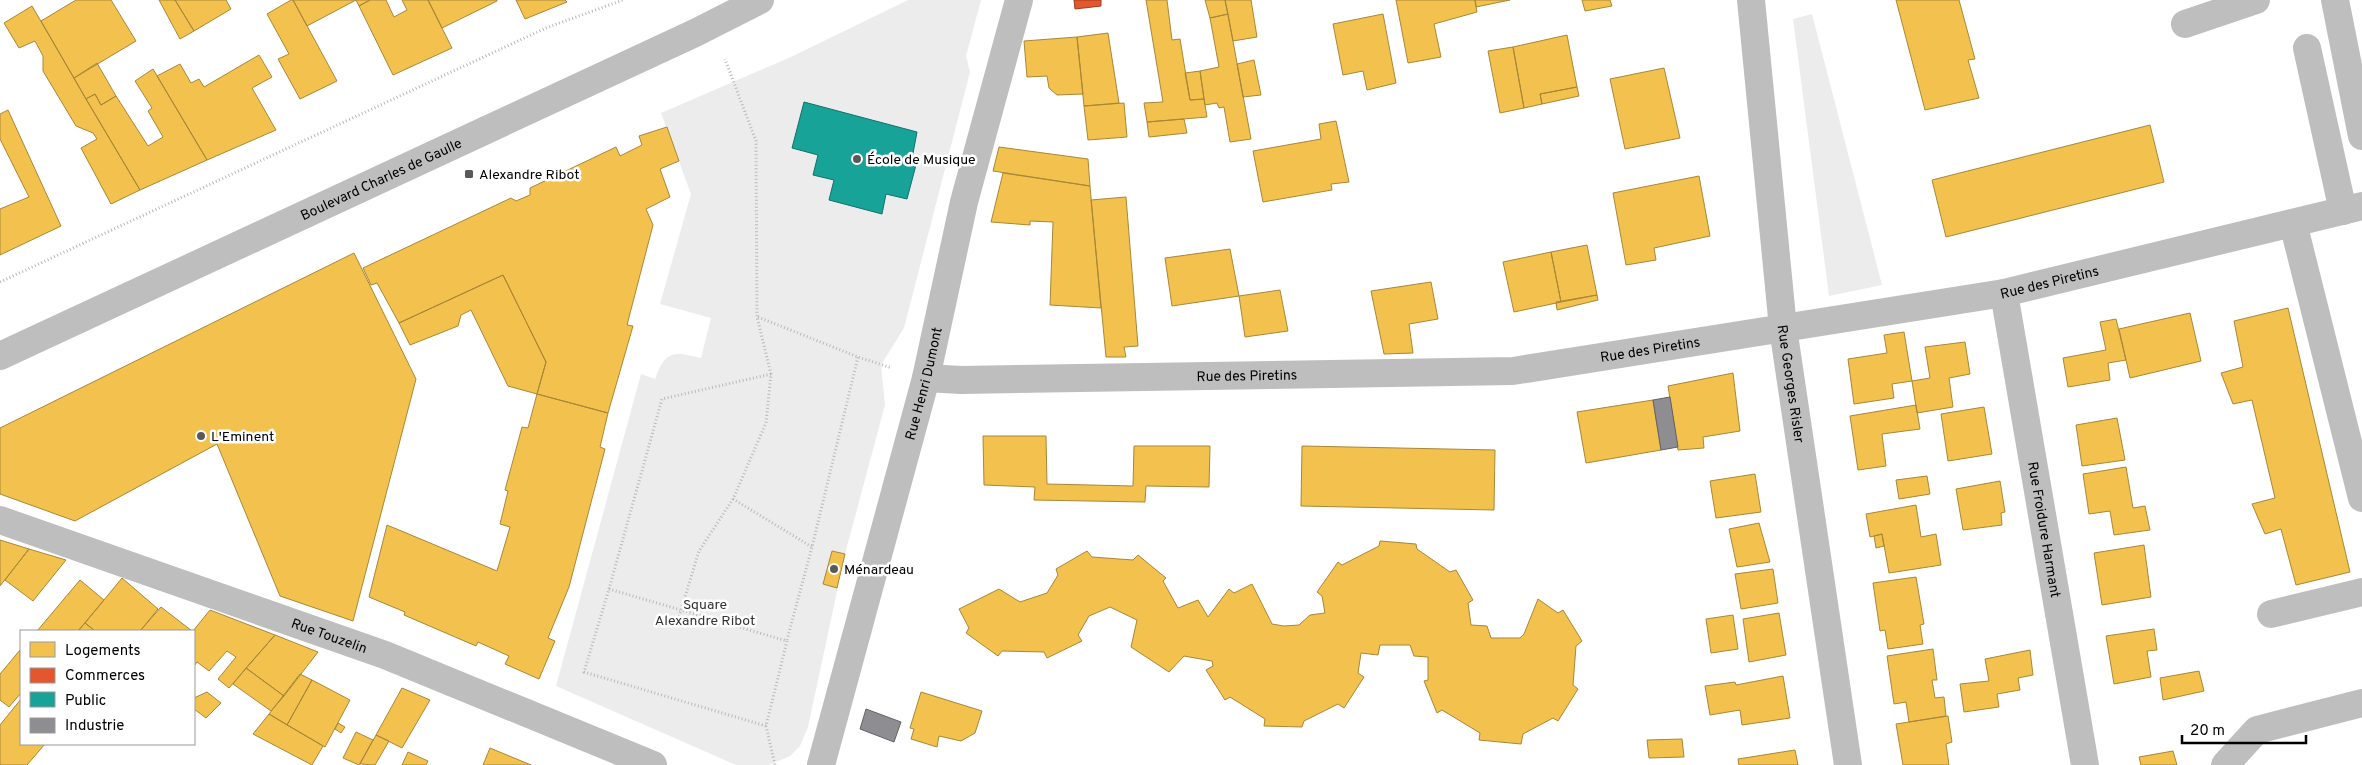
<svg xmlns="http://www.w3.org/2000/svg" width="2362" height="765" font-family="Overpass,sans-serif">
<rect width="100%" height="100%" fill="#fff"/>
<path fill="#ececec" d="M908,0H981L966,56L970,72L904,328L881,365L885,405L845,554L808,727L800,746L790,756L769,765H736L556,686L641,374L655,379C665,350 674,351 701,358L711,318L660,304L691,194L661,113L793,56Z
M1812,14L1882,285L1829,296L1793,19Z"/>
<path fill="#f2c14e" stroke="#a98737" d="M76,0H111L136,41L74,78L41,21Z
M159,0H175L194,31L180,39Z
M175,0H226L231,9L194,31Z
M291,0H293L337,81L300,99L278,59L289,54L267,14Z
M293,0H370L359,6L356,0L307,26Z
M370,0H386L394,17L407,10L402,0H428L452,48L393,75L359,6Z
M428,0H497V1L442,28Z
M516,0H565L567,2L525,19Z
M1146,0H1167L1172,40L1180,39L1190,100L1204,99L1207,117L1147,122L1144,103L1163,102Z
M1205,0H1225L1228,14L1210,18Z
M1225,0H1251L1257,37L1233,41Z
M1396,0H1475L1477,12L1434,24L1441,57L1408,63Z
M1475,0H1510L1476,7Z
M1582,0H1610L1612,6L1585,11Z
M1896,0H1959L1975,59L1968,60L1979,98L1925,110Z
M32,6L86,99L140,190L111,204L81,148L97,139L93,133L76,126L43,71V56L35,41L19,48L4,23Z
M1228,14L1251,139L1230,142L1224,107L1219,108L1217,103L1205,105L1200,71L1219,67L1210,18Z
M1383,14L1396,83L1367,90L1363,71L1343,75L1333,24Z
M1108,33L1119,103L1084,106L1077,37Z
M1567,35L1577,87L1540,94L1542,104L1524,108L1513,47Z
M1077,37L1083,94L1057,95L1049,88L1047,76L1027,77L1024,41Z
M1513,47L1524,108L1500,113L1488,51Z
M259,55L272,77L252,88L276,130L207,160L157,76L180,64L191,83L199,79L204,87Z
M1254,60L1261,95L1243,97L1237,64Z
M97,63L116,96L101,105L95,94L86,99L74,78Z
M1664,68L1680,138L1625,149L1610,79Z
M153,69L207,160L140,190L86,99L95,94L101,105L116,96L148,146L163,137L148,111L152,108L135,81Z
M1200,71L1204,99L1190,100L1185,73Z
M1577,87L1579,96L1542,104L1540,94Z
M1124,103L1127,137L1088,140L1084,106Z
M8,110L61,226L0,255V209L29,197L0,139V114Z
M1184,119L1187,133L1149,137L1147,122Z
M1336,121L1349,182L1331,184L1332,190L1263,202L1253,151L1321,139L1319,124Z
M2150,125L2164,182L1946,237L1932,180Z
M667,127L679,161L660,169L670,197L646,209L653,225L627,325L633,326L608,413L537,394L546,362L503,275L399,323L377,283L371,285L363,268L511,198L516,201L530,195V188L616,147L620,156L642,145L639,136Z
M999,147L1088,159L1090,186L993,171Z
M1003,173L1090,186L1101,308L1050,305L1053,222L1030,221V225L991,222Z
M1699,176L1710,236L1654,248L1656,260L1626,265L1613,193Z
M1126,197L1138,346L1124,347L1126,357H1106L1091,200Z
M1587,245L1597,295L1561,302L1551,252Z
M1230,249L1239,296L1172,306L1165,258Z
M1551,252L1561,302L1514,312L1503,262Z
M354,253L416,379L353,621L280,596L217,444L75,521L0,494V428Z
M503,275L546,362L537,394L508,386L471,310L461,315L458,326L410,345L399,323Z
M1431,282L1438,319L1409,324L1413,353L1384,354L1371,291Z
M1280,290L1288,331L1245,337L1239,296Z
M1597,295L1598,300L1557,310L1556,302Z
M2288,308L2350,572L2296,585L2281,529L2265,534L2252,504L2275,498L2252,400L2233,404L2221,373L2243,367L2234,321Z
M2190,313L2201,361L2130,378L2119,329Z
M2116,319L2126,360L2108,363L2110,380L2068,387L2063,358L2106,350L2100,322Z
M1904,332L1912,381L1892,384L1894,398L1854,404L1848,359L1887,353L1884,335Z
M1965,342L1970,374L1949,378L1953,407L1917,413L1912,381L1930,378L1925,347Z
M1733,373L1740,431L1703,437L1704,448L1678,450L1668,386Z
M537,394L608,413L600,447L605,449L569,587L548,638L555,641L539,679L505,664L509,656L478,642L476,646L404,615L405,612L369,597L387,525L497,571L510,527L500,524L508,491L505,490L522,427L528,428Z
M1653,400L1661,450L1586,463L1577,412Z
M1916,405L1920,429L1882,434L1886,466L1858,470L1850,416Z
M1984,407L1992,454L1948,461L1941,414Z
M2117,418L2125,460L2082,466L2076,425Z
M983,436H1046L1047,484L1133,486L1134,446H1210L1209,487L1146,486L1145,502L1034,500L1035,487L984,485Z
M1302,446L1495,450L1494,510L1301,506Z
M2126,467L2133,508L2145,506L2150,530L2114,535L2110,511L2089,514L2083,474Z
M1755,474L1761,512L1716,518L1710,481Z
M1927,476L1930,494L1899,499L1896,480Z
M2000,481L2005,512L2001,513L2002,525L1963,530L1956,489Z
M1916,505L1921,537L1936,534L1941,565L1889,573L1882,534L1870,537L1866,514Z
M1759,523L1770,562L1737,567L1729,529Z
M1882,534L1884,546L1876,548L1874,536Z
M0,540L29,549L0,586Z
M1380,541L1416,544L1417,549L1450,572L1456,570L1473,600L1468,603L1471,625L1487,626L1491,638H1520L1524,634L1538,599L1558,613L1563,610L1582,641L1576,646L1573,685L1578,689L1558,721L1553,718L1523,734L1521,744L1479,740L1480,733L1442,710L1437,713L1424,681L1428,680V657L1414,656L1410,645H1380L1378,655L1361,653L1358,673L1364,677L1344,708L1338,704L1304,721L1302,727L1264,726L1265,719L1230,697L1225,700L1206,670L1213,666L1212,661L1184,656L1169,672L1131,647L1137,620L1110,607L1089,616L1078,635L1082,641L1047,658L1044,652L1002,651L998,656L966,633L969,628L959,609L999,589L1020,602L1047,593L1058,575L1056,569L1087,551L1092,557L1133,560L1138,555L1166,578L1163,581L1178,608L1198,600L1208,617L1229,589L1234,593L1252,584L1272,624L1284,626L1299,625L1310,615L1325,613L1322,596L1317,592L1338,562L1342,565L1379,546Z
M2144,545L2151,597L2102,605L2094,553Z
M29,549L66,560L33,601L5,580Z
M832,551L845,554L837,588L823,584Z
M1773,569L1778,603L1741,609L1735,574Z
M1916,577L1924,624L1920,625L1923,644L1888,649L1885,630L1880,631L1873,583Z
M122,578L158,609L140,631H95L85,623Z
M80,580L104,600L78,631H37Z
M161,607L192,631H140Z
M210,610L275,635L229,688L218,679L236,657L227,651L209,671L197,662L194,666L193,631Z
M1779,613L1786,655L1749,662L1743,619Z
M1733,615L1738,649L1711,653L1706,619Z
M85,623L95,631H78Z
M2154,629L2157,650L2147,651L2151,677L2114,684L2106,636Z
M275,635L318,652L284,696L246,668Z
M1933,649L1937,680H1932L1935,698L1944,697L1946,716L1909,722L1906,702L1894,704L1887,656Z
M20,650L21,693L9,707L0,700V674Z
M2030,650L2033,675L2018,678L2020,690L1997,694L1999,707L1964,712L1960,684L1989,681L1985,659Z
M246,668L284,696L271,711L233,684Z
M2199,671L2204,691L2163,700L2160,678Z
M300,674L312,680L287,725L269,714Z
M1783,676L1790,718L1742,725L1740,710L1710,715L1705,686L1735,682L1736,685Z
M312,680L350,700L325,747L287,725Z
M402,688L430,700L402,748L376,735Z
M207,692L221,703L206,718L194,709V698Z
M921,692L982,711L975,733L961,741L939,736L937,747L911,739L914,729L910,728Z
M21,699V744H45L27,765H0V725Z
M269,714L323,746L312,765L253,734Z
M1948,716L1952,742L1946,744L1949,765H1903L1896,724Z
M338,723L345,727L341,733L335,729Z
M356,732L373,740L359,765L343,758Z
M376,735L389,741L375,765L360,764Z
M1682,739L1684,757L1649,758L1647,740Z
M490,748L531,765H483Z
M1795,750L1798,765H1739L1738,759Z
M2173,751L2177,765H2141L2139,757Z
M408,752L428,761L426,765H402Z"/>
<path fill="#e4572e" stroke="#a03d20" d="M1074,0H1101V6L1075,9Z"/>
<path fill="#17a398" stroke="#10726a" d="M804,102L917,132L911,164L916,165L907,199L886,194L882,214L829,200L834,180L813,175L818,155L792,148Z"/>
<path fill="#8d8d92" stroke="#636366" d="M1670,397L1678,447L1661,450L1653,400Z
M866,709L901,722L894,742L860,729Z"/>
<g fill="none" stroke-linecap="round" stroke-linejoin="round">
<path stroke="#b9b9b9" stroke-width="3" stroke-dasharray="1 2.5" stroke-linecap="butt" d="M0,282L546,28L623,0
M758,317L858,357L892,368
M733,499L812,547
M609,589L662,399L771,374
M677,623L699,551L733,499L766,423L771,374L757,317L756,141L725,59
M787,640L812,547L858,357
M766,726L584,672L609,589L787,641L766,726L775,765"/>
<g stroke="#bebebe" stroke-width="28">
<path id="s1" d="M1751,0L1783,328L1848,765"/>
<path d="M2335,0L2362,136"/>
<path d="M2185,24L2256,0"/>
<path d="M2307,48L2343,211"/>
<path d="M2293,223L2362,498"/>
<path id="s2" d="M2004,293L2085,765"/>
<path id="s3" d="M926,378L961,380L1513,371L2004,293L2362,206"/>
<path id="s4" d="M0,520L385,655L653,765"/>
<path d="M2271,614L2362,592"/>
<path id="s5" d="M821,765L926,378L964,202L1019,0"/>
<path d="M2225,765L2257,730L2362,703"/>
</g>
<path stroke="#bebebe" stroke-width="28" id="s6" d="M0,356L695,33L760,0"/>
</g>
<g fill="#595959" stroke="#fff" stroke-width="2">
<circle cx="857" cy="159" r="5"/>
<rect x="464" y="169" width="10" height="10" rx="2.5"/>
<circle cx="201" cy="436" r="5"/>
<circle cx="834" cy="569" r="5"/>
</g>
<g text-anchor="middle" stroke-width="5" stroke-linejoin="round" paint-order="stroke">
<g font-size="14" fill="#000" stroke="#fff" text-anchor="start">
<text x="867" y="164">École de Musique</text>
<text x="479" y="179">Alexandre Ribot</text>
<text x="211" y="441">L'Eminent</text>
<text x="844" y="574">Ménardeau</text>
</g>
<g font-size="14" fill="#000" stroke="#fff">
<text dy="5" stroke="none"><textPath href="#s6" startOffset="420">Boulevard Charles de Gaulle</textPath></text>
<text dy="5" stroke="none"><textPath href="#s3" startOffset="1131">Rue des Piretins</textPath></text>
<text dy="5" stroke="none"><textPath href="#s3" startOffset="726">Rue des Piretins</textPath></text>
<text dy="5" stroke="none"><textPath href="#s3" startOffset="321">Rue des Piretins</textPath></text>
<text dy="5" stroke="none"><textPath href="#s5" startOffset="395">Rue Henri Dumont</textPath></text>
<text dy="5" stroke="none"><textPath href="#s1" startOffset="386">Rue Georges Risler</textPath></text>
<text dy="5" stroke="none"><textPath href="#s2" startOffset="240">Rue Froidure Harmant</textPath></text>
<text dy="5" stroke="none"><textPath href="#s4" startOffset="349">Rue Touzelin</textPath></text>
</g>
<g font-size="14" fill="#333" stroke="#fff">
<text x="705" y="609">Square<tspan x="705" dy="16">Alexandre Ribot</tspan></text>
</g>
</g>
<rect x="20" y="630" width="175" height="115" fill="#ffffff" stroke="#999999"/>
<rect x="30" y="642" width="25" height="15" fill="#f2c14e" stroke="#999999"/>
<text x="65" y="655" font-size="15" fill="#000000">Logements</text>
<rect x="30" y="668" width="25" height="15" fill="#e4572e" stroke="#999999"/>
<text x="65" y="680" font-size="15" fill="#000000">Commerces</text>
<rect x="30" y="692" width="25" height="15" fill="#17a398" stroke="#999999"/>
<text x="65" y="705" font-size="15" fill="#000000">Public</text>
<rect x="30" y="718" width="25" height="15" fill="#8d8d92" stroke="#999999"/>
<text x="65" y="730" font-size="15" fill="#000000">Industrie</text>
<path d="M2182 735v8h124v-8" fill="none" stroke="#000000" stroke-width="2.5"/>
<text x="2190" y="735" font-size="15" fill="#000000" stroke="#ffffff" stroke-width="4" paint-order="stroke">20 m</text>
</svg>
